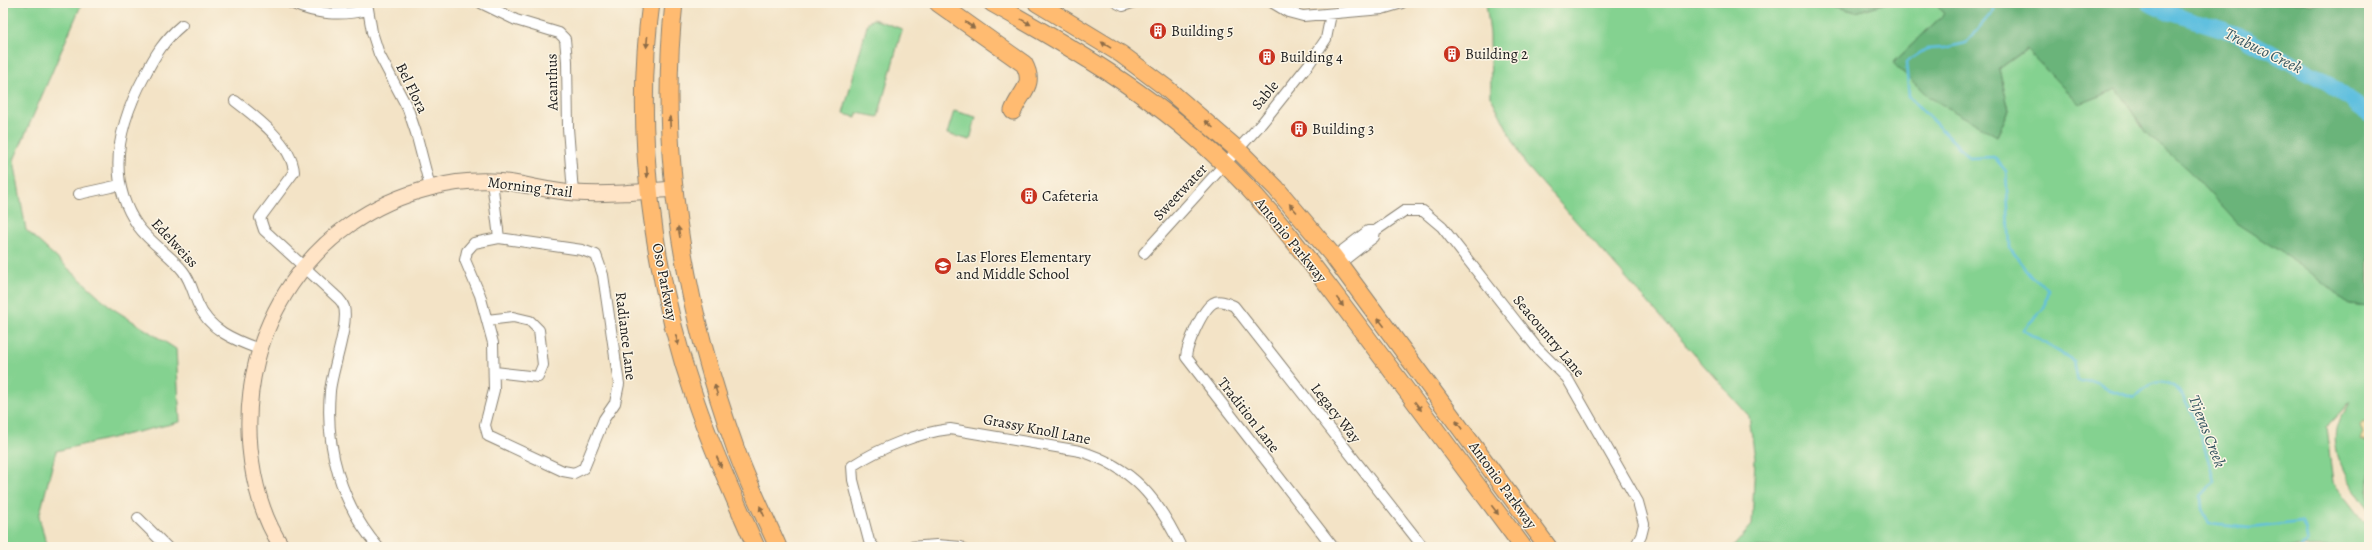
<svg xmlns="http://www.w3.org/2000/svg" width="2372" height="550" font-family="Alegreya,serif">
<rect width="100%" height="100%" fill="#fcf5e5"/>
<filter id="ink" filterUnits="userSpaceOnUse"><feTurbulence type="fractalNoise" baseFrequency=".025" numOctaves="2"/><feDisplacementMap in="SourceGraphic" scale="8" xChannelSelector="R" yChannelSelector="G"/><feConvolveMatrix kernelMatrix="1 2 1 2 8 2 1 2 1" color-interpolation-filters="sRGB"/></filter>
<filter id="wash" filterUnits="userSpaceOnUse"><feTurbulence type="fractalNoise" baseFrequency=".012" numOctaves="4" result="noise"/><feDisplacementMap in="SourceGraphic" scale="16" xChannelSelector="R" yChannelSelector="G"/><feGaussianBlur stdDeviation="0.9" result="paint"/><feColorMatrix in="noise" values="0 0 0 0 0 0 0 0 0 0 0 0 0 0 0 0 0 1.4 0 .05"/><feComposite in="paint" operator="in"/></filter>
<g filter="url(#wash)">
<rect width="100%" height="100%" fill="#f3e3c6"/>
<path fill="#84d290" stroke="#507756" d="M3,3H82L14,160L26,230L112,308L176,349L180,422L56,451L39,517L47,547H3Z
M1486,3H1822L1856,12L1886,3H1935L1944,14L1893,63L1997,136L2009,110L1999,69L2027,49L2079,104L2117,89L2146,133L2349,304L2369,306V510C2352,486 2331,459 2336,428C2338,419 2347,409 2351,401L2326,427L2333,482L2369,529V547H1733L1752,525L1755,458L1749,416L1525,164L1491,97L1490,34Z
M873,19L902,29L878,117L857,113L856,117L843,114L868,22Z
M954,111L976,117L970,140L947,134Z"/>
<path fill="#6bb47a" stroke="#44684b" d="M1822,3H1886L1856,12Z
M1935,3H2369V306L2349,304L2301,265L2239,225L2188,170L2146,133L2117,89L2079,104L2026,49L1999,69L2009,110L1997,136L1929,97L1893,63L1944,14Z"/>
<path fill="#eeda9e" stroke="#857b5d" d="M2363,422L2369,425V443L2360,440L2363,434L2360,426Z"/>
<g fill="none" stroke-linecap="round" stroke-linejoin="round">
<path stroke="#61c0df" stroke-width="2.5" d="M1993,3L1994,10L1966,43L1944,48L1926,49L1906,62L1909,97L1970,158L1994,157L2006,171L2010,248L2032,277L2048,289L2044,308L2023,330L2074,361L2078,381L2097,382L2105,388L2134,398C2146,384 2162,375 2178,390C2190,400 2211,465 2214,482L2201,496L2202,508L2209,524L2250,528L2301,522L2305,528L2308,543L2301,547"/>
<path stroke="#61c0df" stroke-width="16" d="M2150,3L2171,13L2237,34L2324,81L2369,114"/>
</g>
</g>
<g filter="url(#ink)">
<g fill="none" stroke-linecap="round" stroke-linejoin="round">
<defs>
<path id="street" d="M291,3C317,15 341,16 368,10
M367,3L372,32L379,54L408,109L416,133L430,187
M481,3L516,20L559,33L565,39L567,61L568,128L573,193
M1117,3L1123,6L1132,3
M1273,3L1288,12L1303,16L1382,9L1402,3
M182,25C165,39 155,55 145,75C119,123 104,178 138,226C151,244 170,254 183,271C191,281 193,293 198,304C209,330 234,340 259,349
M235,101C256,117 292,144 294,172L260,218L264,230L339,299C341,301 343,304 344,307C349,325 332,370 330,391C325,448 341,504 378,547
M492,181L499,238L582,250L596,255L603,275L619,384L615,403L604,419L584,468L574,473L563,471L488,436L485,425L494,390L493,343L480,295L465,260L467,251L474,243L499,238
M79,194L120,185
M1144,253L1262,123L1309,64L1326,39L1331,14
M1334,257L1368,231H1375L1404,211H1423L1442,227L1537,348L1567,378L1638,502L1644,524L1641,536L1635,547
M1339,264L1374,237L1375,231
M487,320L513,317L530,321L539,330L543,365L538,377L495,372
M138,518L167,547
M874,547L869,541L853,480L852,466C880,448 917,433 950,429L1080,451C1133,467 1158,499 1181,547
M909,547L937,545L961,547
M1333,547L1186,357C1187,345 1202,310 1213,303C1220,299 1227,303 1234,306L1423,547"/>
<path id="secondary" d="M282,547C263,519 253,482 250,448C239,328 311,218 430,188C456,181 486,179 513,183C533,186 554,192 575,193C607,195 640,192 673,189"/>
<path id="primary" d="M651,3C633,133 653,278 696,402C713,452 735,499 756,547
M674,3C657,157 684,306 736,450C748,483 764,515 778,547
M938,3L1024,64C1036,86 1020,92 1013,111
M992,3C1074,49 1147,91 1215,155C1273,208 1319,274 1366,336C1418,406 1471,476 1523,547
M1037,3L1121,54L1165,87L1238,150L1276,188L1334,257L1548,547"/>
</defs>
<use href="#street" stroke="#888071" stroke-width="12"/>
<use href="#secondary" stroke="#888071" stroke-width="17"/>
<use href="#primary" stroke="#888071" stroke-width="19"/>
<use href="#street" stroke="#fff" stroke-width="10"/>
<use href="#secondary" stroke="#ffe4c6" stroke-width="15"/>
<use href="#primary" stroke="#ffbb71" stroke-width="17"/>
</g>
<defs><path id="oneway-solid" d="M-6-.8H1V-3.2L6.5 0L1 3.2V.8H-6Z"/></defs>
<g fill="#8e6c46">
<use href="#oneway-solid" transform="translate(1026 22) rotate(29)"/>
<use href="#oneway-solid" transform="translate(970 25) rotate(35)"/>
<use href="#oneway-solid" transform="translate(647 42) rotate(95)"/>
<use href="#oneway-solid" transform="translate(1106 45) rotate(-148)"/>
<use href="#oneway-solid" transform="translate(670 122) rotate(-92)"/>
<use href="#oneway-solid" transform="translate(1209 124) rotate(-138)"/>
<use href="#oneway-solid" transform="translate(647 172) rotate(86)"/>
<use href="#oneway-solid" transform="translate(1293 208) rotate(-131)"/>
<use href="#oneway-solid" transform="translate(679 232) rotate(-100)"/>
<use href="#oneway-solid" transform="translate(1340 302) rotate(53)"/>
<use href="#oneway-solid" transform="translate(1381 322) rotate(-127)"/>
<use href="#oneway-solid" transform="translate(677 340) rotate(76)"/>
<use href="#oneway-solid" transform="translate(716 390) rotate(-107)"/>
<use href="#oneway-solid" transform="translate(1418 406) rotate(53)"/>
<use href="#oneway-solid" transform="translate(1459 425) rotate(-126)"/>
<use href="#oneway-solid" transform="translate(719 462) rotate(66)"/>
<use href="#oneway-solid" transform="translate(1495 510) rotate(53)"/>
<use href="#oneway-solid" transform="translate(762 511) rotate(-114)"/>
</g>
</g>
<defs>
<symbol id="building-disc" viewBox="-11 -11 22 22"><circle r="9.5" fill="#c8321e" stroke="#fcf5e5"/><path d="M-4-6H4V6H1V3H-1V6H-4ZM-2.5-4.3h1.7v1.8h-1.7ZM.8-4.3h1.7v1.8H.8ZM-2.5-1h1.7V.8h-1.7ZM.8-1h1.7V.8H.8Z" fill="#fff"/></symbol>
<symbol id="school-disc" viewBox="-11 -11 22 22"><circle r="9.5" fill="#c8321e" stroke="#fcf5e5"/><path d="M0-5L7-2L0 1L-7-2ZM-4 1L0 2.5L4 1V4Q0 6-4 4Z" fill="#fff"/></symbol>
</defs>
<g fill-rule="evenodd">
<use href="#building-disc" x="1148" y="21" width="20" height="20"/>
<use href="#building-disc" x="1442" y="44" width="20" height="20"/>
<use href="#building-disc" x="1257" y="47" width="20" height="20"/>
<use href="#building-disc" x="1289" y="119" width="20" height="20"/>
<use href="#building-disc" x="1019" y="186" width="20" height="20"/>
<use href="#school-disc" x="933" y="256" width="20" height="20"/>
</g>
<g text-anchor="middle" stroke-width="3" stroke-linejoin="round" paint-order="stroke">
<g font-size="15" fill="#1c1c1c" stroke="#fcf5e5" text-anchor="start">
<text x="1171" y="36">Building 5</text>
<text x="1465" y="59">Building 2</text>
<text x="1280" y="62">Building 4</text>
<text x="1312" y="134">Building 3</text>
<text x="1042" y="201">Cafeteria</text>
<text x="956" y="262">Las Flores Elementary<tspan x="956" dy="17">and Middle School</tspan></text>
</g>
<g font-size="15" fill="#1c1c1c" stroke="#fcf5e5">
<text transform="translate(552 82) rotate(-91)" y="5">Acanthus</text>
<text transform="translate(412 88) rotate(64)" y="5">Bel Flora</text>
<text transform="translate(1265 95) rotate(-51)" y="5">Sable</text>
<text transform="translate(530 187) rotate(7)" y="5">Morning Trail</text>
<text transform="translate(1180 192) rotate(-47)" y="5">Sweetwater</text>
<text transform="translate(1291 240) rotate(51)" y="5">Antonio Parkway</text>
<text transform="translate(175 243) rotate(47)" y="5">Edelweiss</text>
<text transform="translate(665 282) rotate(79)" y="5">Oso Parkway</text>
<text transform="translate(626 336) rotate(83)" y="5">Radiance Lane</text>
<text transform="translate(1549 336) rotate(50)" y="5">Seacountry Lane</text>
<text transform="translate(1336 413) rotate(52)" y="5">Legacy Way</text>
<text transform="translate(1249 415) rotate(52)" y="5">Tradition Lane</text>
<text transform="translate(1037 429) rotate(11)" y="5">Grassy Knoll Lane</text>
<text transform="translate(1503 485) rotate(54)" y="5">Antonio Parkway</text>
</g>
<g font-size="16" font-style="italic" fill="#345560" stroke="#fcf5e5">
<text transform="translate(2264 50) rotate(26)" y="6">Trabuco Creek</text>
<text transform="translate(2208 431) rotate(69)" y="6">Tijeras Creek</text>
</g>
</g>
<rect width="2372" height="550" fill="none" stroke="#fcf5e5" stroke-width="16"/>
</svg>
